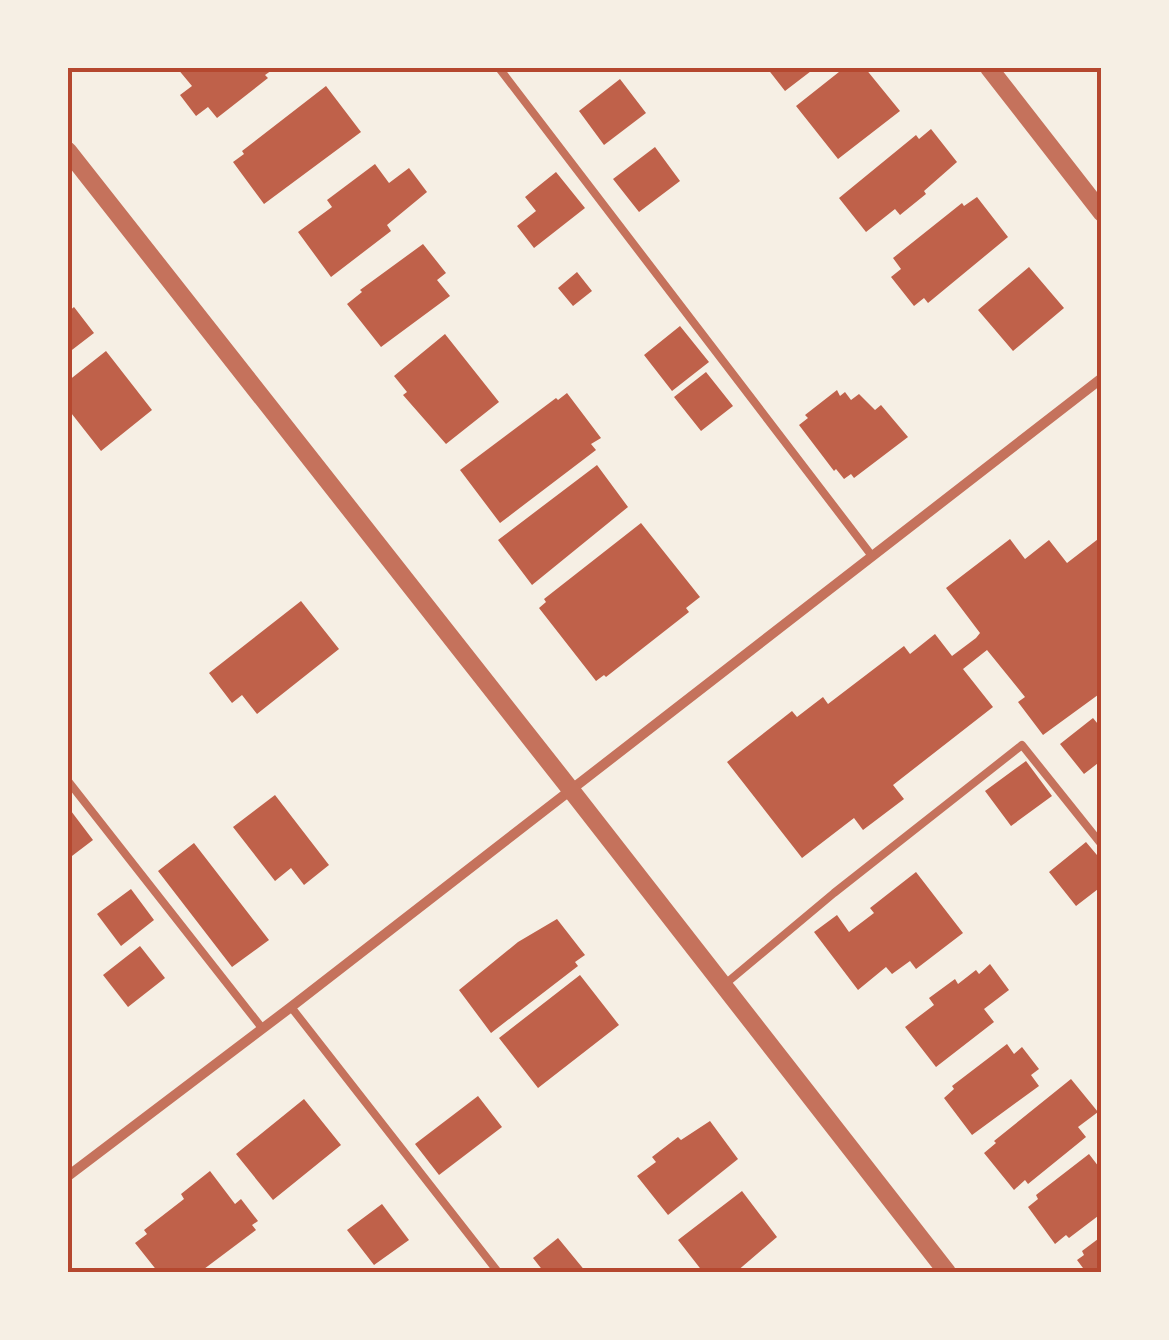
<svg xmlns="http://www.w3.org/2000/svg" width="1169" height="1340" font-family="'Open Sans',sans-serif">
<rect width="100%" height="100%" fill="#f6efe4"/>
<path fill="#bf614a" d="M177,68H275L265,75L268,78L217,118L208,107L196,116L180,95L192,86Z
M767,68H815L785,91Z
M844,68H865L900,111L838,159L796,106Z
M620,79L646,113L604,145L579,111Z
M326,86L361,132L264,204L233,162L244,154L242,151Z
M931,129L957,162L924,191L926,194L900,215L895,209L866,232L839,198L916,135L919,139Z
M655,147L680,181L639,212L613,179Z
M375,164L389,183L409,168L427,192L387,225L391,231L331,277L298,232L332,207L327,200Z
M556,172L585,208L534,248L517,226L536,211L525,197Z
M977,197L1008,237L928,303L924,298L914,306L891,277L901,269L893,258L962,203L964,206Z
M423,244L446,273L437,280L450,296L381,347L347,304L362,292L360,290Z
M1029,267L1064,308L1013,351L978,310Z
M577,272L592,291L573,306L558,288Z
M74,307L94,333L68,353V312Z
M680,326L709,362L672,391L644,355Z
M445,334L499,402L446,444L403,395L407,392L394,376Z
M106,351L152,410L101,451L68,409V381Z
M706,372L733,406L701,431L674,397Z
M837,390L840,396L845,392L851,400L859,394L875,410L881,405L908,437L854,478L851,474L844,479L836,469L834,471L799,425L808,418L805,415Z
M567,393L601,438L591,444L596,450L500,523L460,470L556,398L558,400Z
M597,465L628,507L532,585L498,540Z
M641,523L700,597L686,608L689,612L606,677L604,675L596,681L539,608L546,602L544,599Z
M1102,536V692L1043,735L1018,702L1025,697L987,650L963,669L993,707L893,785L904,799L863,830L854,818L802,858L727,762L792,711L797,717L823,697L828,704L904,646L910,654L935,634L952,656L976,638L980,633L946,588L1010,539L1025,559L1049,540L1067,563Z
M301,601L339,649L257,714L242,695L232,703L209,673Z
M1093,718L1102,729V760L1084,774L1060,744Z
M1026,761L1052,796L1011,826L985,791Z
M275,795L329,865L304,885L291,868L275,881L233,827Z
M68,807L93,840L68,859Z
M1086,842L1102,861V886L1076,906L1049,872Z
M194,843L269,940L232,967L158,871Z
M916,872L963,933L916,969L910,961L892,974L886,967L858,990L814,932L837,915L849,932L874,913L870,908Z
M131,889L154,920L121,946L97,914Z
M557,919L585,955L575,962L578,966L491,1033L459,990L518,942Z
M140,946L165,978L128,1007L103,975Z
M990,964L1009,990L984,1009L994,1022L936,1067L905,1027L934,1005L929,998L955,979L958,984L976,970L979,974Z
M580,975L619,1025L538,1088L499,1038Z
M1007,1044L1014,1054L1022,1047L1039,1069L1031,1075L1039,1086L972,1135L944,1098L954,1089L952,1086Z
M1071,1079L1098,1112L1078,1127L1086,1137L1028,1184L1025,1180L1014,1190L984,1153L996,1143L994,1141Z
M478,1096L502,1127L439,1175L415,1144Z
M304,1099L341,1145L273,1200L236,1154Z
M710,1121L738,1159L668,1215L637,1176L656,1162L652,1157L678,1137L681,1140Z
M1089,1154L1102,1171V1213L1069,1238L1066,1235L1055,1244L1028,1207L1038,1199L1036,1195Z
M210,1171L235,1204L241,1199L258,1221L252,1225L256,1230L200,1272H158L135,1243L147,1234L144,1230L184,1199L181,1194Z
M742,1191L777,1237L736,1272H703L678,1240Z
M382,1204L409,1240L374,1265L347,1230Z
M1102,1236V1272H1086L1077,1260L1084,1255L1082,1251Z
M558,1238L586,1272H544L533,1258Z"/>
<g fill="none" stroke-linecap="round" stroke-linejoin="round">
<path stroke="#c5725c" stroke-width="8" d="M499,68L872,556
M68,781L262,1028
M724,985L834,893L1022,745L1102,845
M291,1007L498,1272"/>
<path stroke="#c5725c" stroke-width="10" d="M68,1176L291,1007L1102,378"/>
<path stroke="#c5725c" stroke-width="18" d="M989,68L1102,213
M68,151L571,790L947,1272"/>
</g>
<rect width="1169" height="1340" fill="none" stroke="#f6efe4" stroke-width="140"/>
<rect x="70" y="70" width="1029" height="1200" fill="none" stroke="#b5482f" stroke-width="4"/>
</svg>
